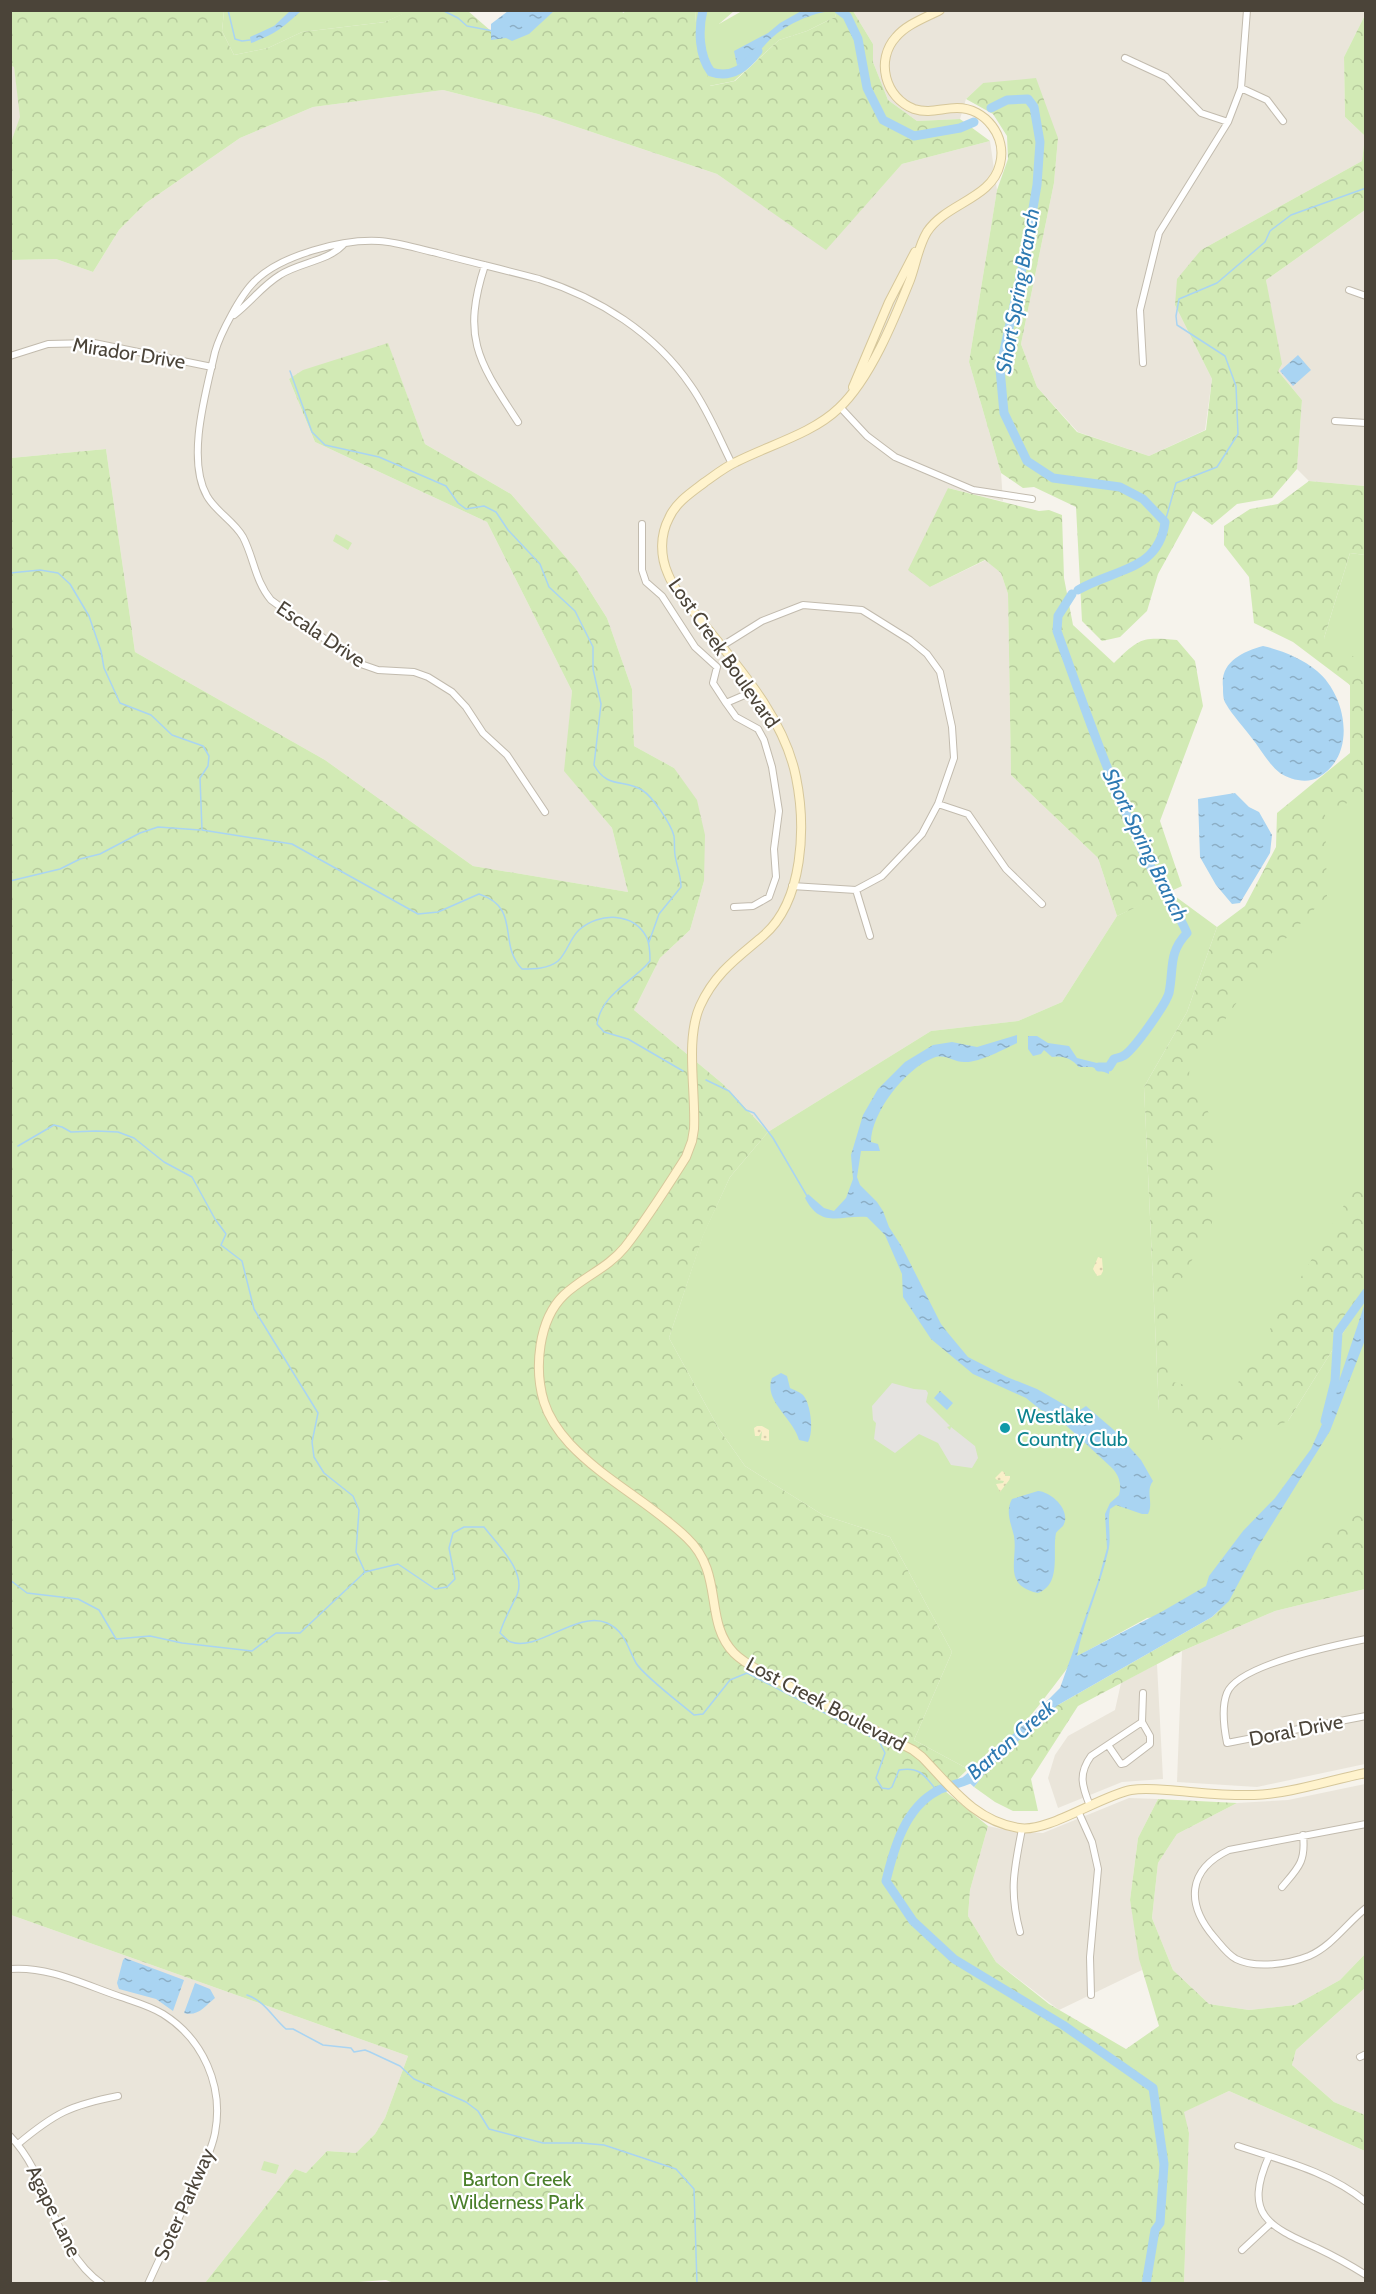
<svg xmlns="http://www.w3.org/2000/svg" width="1376" height="2294" font-family="Cabin,sans-serif">
<defs>
<pattern id="forest-crowns" width="20" height="18" patternUnits="userSpaceOnUse" patternTransform="scale(1.5)"><rect width="20" height="18" fill="#d2eab5"/><path d="M2 6a3 3 0 1 1 6 0M12 15a3 3 0 1 1 6 0" fill="none" stroke="#b6ca9c"/></pattern>
<pattern id="sand-dots" width="8" height="8" patternUnits="userSpaceOnUse" patternTransform="scale(1.5)"><rect width="8" height="8" fill="#f9efc9"/><path d="M2 2h.1M6 6h.1" fill="none" stroke="#d7cead" stroke-width="1.8" stroke-linecap="round"/></pattern>
<pattern id="water-ripples" width="26" height="14" patternUnits="userSpaceOnUse" patternTransform="scale(1.5)"><rect width="26" height="14" fill="#a9d4f2"/><path d="M2 4q2-2 4 0t4 0M15 11q2-2 4 0t4 0" fill="none" stroke="#8caec5"/></pattern>
</defs>
<rect width="100%" height="100%" fill="#f6f3ec"/>
<path fill="#eae5da" d="M853,11H1365V15L1344,57L1345,117L1365,136L1362,161L1201,250L1175,305L1212,379L1205,430L1149,456L1078,432L1037,387L1021,344L1054,183L1058,138L983,83L966,99L960,119L917,121L888,100L873,62V44Z
M11,66L14,67L21,117L11,142Z
M443,90L538,114L717,174L826,249L902,164L990,141L997,190L969,362L1001,473L1003,501L948,488L930,587L986,560L1001,573L1008,594L1011,775L1098,858L1117,916L1062,1002L1018,1021L931,1031L768,1132L723,1084L634,1010L660,958L690,930L704,881L674,768L634,746L632,689L607,618L576,569L511,494L425,444L388,344L289,379L315,442L487,522L572,691L565,771L612,828L628,892L473,866L325,760L135,652L106,449L11,458L10,260L56,259L93,272L119,230L146,203L240,138L313,107Z
M1365,210V486L1309,481L1297,469L1302,400L1278,371L1266,280Z
M1365,1589V1764L1257,1787L1177,1782L1182,1651L1275,1611Z
M1157,1664L1163,1779L1122,1782L1058,1808L1048,1778L1055,1755L1068,1736L1115,1710L1121,1683Z
M1365,1784V1954L1340,1980L1295,2005L1249,2010L1209,2004L1173,1970L1152,1918L1158,1863L1177,1834L1237,1803L1288,1800Z
M1129,1798L1158,1799L1138,1838L1130,1900L1142,1970L1059,2010L996,1962L968,1916L970,1890L988,1826L1015,1832L1043,1833Z
M11,1915L408,2056L385,2118L375,2134L356,2153L327,2151L306,2173L295,2169L205,2283L11,2284Z
M1365,1988V2115L1334,2102L1292,2065L1296,2050Z
M1229,2091L1365,2151V2283H1184L1189,2133L1183,2112Z"/>
<path fill="#d2eab5" d="M224,11H403V14L385,22L302,32L268,48L234,55L222,31Z
M695,11H734L719,24L742,11H837L835,17L807,31L779,40L734,81L709,86L697,35Z
M336,534L352,543L348,550L333,541Z
M1350,553L1365,555V713L1324,638Z
M1365,746V1226L1239,1422L1164,1389L1173,1062L1331,794Z
M1168,891L1217,927L1187,1012L1144,1087L1159,1411L1288,1421L1365,1298V1530L1278,1603L1147,1618L1076,1657C1045,1696 1014,1746 968,1769L914,1740L952,1652L890,1537L823,1515L745,1466L719,1429L669,1338L703,1235L730,1177L768,1132L931,1031L1018,1021L1062,1002L1117,916Z
M264,2161L279,2165L276,2174L261,2170Z"/>
<path fill="url(#forest-crowns)" d="M622,10L623,13L628,10L695,11L697,35L710,86L735,81L779,40L807,31L835,17L837,11H853L873,44V62L888,100L917,121L960,119L990,141L902,164L826,250L717,174L538,114L443,90L313,107L240,138L146,203L119,230L93,272L56,259L11,260V142L20,117L14,67L11,66L10,11H224L222,31L234,55L268,48L302,32L385,22L402,14L403,11H468L491,31V39L552,11Z
M1365,15V210L1266,280L1282,364L1278,371L1302,400L1297,469L1272,498L1237,504L1212,525L1193,511L1158,574L1147,611L1120,637L1102,641L1082,621L1076,507L1034,487L1023,488L1001,473L969,362L997,190L1008,159L1007,136L993,114L966,99L983,83L1036,78L1058,138L1054,183L1021,344L1037,387L1077,432L1149,456L1206,430L1212,379L1175,305L1177,279L1201,250L1362,161L1365,136L1345,117L1344,57Z
M388,343L425,444L511,494L576,569L607,618L632,689L634,746L674,768L697,800L705,835L704,881L690,930L660,958L634,1010L723,1084L768,1132L730,1177L703,1236L669,1338L719,1429L745,1466L823,1515L890,1537L952,1652L914,1740L968,1769L945,1791L988,1826L970,1890L968,1916L996,1962L1049,2004L1126,2049L1159,2026L1139,1959L1130,1900L1138,1838L1158,1799L1237,1803L1177,1834L1158,1863L1152,1918L1173,1970L1209,2004L1249,2010L1295,2005L1340,1980L1365,1954V1988L1296,2050L1292,2065L1334,2102L1365,2115V2151L1229,2091L1184,2112L1189,2133L1184,2283L396,2284L386,2280L331,2284L205,2283L295,2169L306,2173L327,2151L356,2153L375,2134L385,2118L408,2056L11,1915V458L106,449L135,652L325,760L473,866L628,892L612,828L564,771L572,691L487,522L315,442L289,379L303,370Z
M1309,481L1365,486V555L1350,553L1324,638L1365,664V796L1325,812L1327,896L1268,957L1189,1072L1214,1124L1212,1223L1167,1306L1173,1382L1230,1396L1365,1170V1298L1288,1421L1211,1452L1159,1411L1144,1087L1187,1012L1217,927L1245,906L1276,847L1277,813L1350,753V685L1293,642L1254,623L1249,577L1224,545V526L1250,509L1278,504Z
M948,488L1039,511L1049,510L1062,515L1064,578L1073,625L1114,663C1140,638 1141,637 1177,640L1195,661L1203,706L1160,821L1182,886L1117,916L1098,858L1011,775L1008,594L1001,573L985,560L930,587L908,570Z
M1365,1508V1589L1275,1611L1182,1651L1078,1706L1031,1779L1038,1811H1013L995,1802L974,1787L989,1768L1058,1705L1212,1617L1229,1601L1245,1570L1302,1559Z"/>
<path fill="url(#sand-dots)" d="M1098,1257L1102,1258L1103,1271L1101,1275L1097,1276L1093,1269Z
M757,1426H762L769,1430V1441L761,1440L762,1431L759,1436H755L754,1428Z
M1002,1471L1005,1473V1476H1010V1479L1000,1492L996,1484L1003,1483L1004,1481L997,1480L995,1478Z"/>
<path fill="#e5e3e0" d="M892,1383L914,1389L926,1390L928,1393L926,1402L950,1426L947,1427L950,1430L951,1427L975,1446L978,1458L972,1468L951,1465L938,1443L919,1434L895,1453L874,1439L876,1423L873,1420L872,1406Z"/>
<path fill="url(#water-ripples)" d="M803,10L831,11C812,13 788,24 774,36C759,49 759,57 737,65L734,51L768,33L780,23Z
M290,11H301C282,28 276,34 251,43L250,37L274,26Z
M508,11V10L554,11L529,34L512,41L506,38L491,40V24Z
M1298,355L1311,370L1293,386L1280,371Z
M1263,646C1281,650 1303,659 1317,671C1347,696 1357,755 1319,777C1308,784 1290,780 1280,773C1269,765 1260,748 1251,737C1243,726 1233,716 1226,704C1223,700 1223,693 1223,687C1220,662 1242,652 1263,646Z
M1235,793L1249,807L1259,812L1272,835L1270,853L1240,903L1232,904L1216,885L1200,857L1198,799Z
M1017,1035V1043C1004,1049 979,1063 964,1062C953,1062 945,1053 933,1058C905,1069 871,1113 871,1142L878,1144L880,1151H861L857,1177L860,1185L877,1202L883,1211L889,1227L902,1247L941,1324L948,1333L968,1357L1007,1377L1037,1389L1077,1412L1086,1406L1114,1430L1141,1460L1153,1481C1145,1491 1154,1503 1148,1514H1142L1116,1505L1110,1509C1107,1523 1112,1538 1108,1552C1100,1587 1084,1620 1077,1656L1163,1611L1206,1586L1209,1576L1243,1531L1275,1498L1311,1449L1333,1399L1365,1303V1340L1330,1431L1256,1550L1229,1601L1212,1617L1058,1705L989,1768L974,1787L963,1777L1020,1728L1060,1688L1098,1581L1107,1548L1105,1514L1110,1503L1119,1495C1122,1485 1119,1475 1112,1468L1056,1416L1041,1410L1026,1398L973,1374L931,1339L903,1297L902,1274L885,1235L867,1217C840,1215 821,1229 805,1198L808,1194L824,1208L834,1211L846,1198L853,1179L851,1155L863,1115L878,1089L905,1062L933,1045L952,1042L977,1047Z
M1028,1036H1037L1048,1043L1069,1046L1077,1058L1109,1066V1074L1092,1067H1079C1072,1059 1063,1055 1052,1057L1044,1050L1041,1054L1033,1056L1028,1049Z
M781,1373L787,1376L790,1388C794,1390 800,1392 803,1395C811,1404 814,1432 808,1442L799,1440C793,1418 763,1401 772,1378Z
M940,1391L953,1403L947,1410L934,1398Z
M1038,1491C1052,1492 1072,1511 1063,1526C1061,1528 1058,1530 1056,1533C1052,1552 1062,1584 1038,1593C1002,1585 1018,1561 1014,1536C1011,1523 1005,1512 1012,1499Z
M125,1958L184,1980L173,2011L156,1999L119,1989L117,1983L123,1960Z
M195,1983L210,1989L215,1998C205,2006 198,2017 184,2013Z"/>
<g fill="none" stroke-linecap="round" stroke-linejoin="round">
<path stroke="#a9d4f2" stroke-width="1.5" d="M228,10L235,39L242,41L250,40
M442,10L458,18L467,26L493,31
M290,371L312,432L325,445L379,457L446,486L458,503L466,509L484,506L496,512L508,530L540,564L549,587L575,611L593,647V669L601,704L594,765C607,789 624,779 642,790C653,797 671,824 674,836C675,843 674,849 675,855C677,867 681,876 681,887L659,914L649,942
M1165,522L1176,483L1217,467L1238,434L1236,386L1225,356L1177,325L1176,316L1179,299L1217,283L1265,242L1270,231L1291,215L1366,188
M10,573L40,570L58,573L70,584L89,616L101,651L104,668L120,703L151,715L172,735L203,746L209,756L208,766L200,778L202,830L292,844L418,914L438,912L479,894C522,908 497,943 522,969C534,969 548,969 558,961C567,953 570,938 579,930C599,912 634,912 647,938C650,945 650,953 650,961C632,983 602,993 597,1024L604,1032L628,1039L683,1071
M10,881L60,869L80,859L100,854L140,833L158,827L200,830
M706,1080L729,1091L746,1110L754,1113L773,1138L807,1196
M18,1146L54,1125L62,1127L71,1132L96,1131L118,1132L134,1138L164,1162L192,1177L215,1219L226,1234L221,1245L242,1261L254,1309L318,1413L312,1442L314,1457L324,1473L353,1496L359,1510L356,1552L365,1572L398,1564L435,1589L447,1587L455,1579L449,1548L453,1533L464,1527H484C497,1544 527,1572 517,1595C511,1608 504,1619 500,1633C503,1635 507,1641 511,1642C538,1652 577,1610 607,1623C624,1630 628,1648 636,1663C643,1675 681,1704 694,1715L703,1714L730,1680L747,1673L879,1741L885,1753L876,1778L882,1788L889,1789L892,1787L899,1770C920,1766 925,1776 937,1791
M10,1580L27,1593L78,1599L99,1610L116,1639L150,1636L182,1643L252,1651L276,1633H300L365,1572
M247,1995C265,2001 273,2018 286,2029H293L323,2045L351,2048L354,2052L365,2050L370,2052L400,2066L414,2079L466,2102L478,2111L489,2129L543,2143H581L604,2145L676,2169L694,2189L697,2284"/>
<path stroke="#a9d4f2" stroke-width="9" d="M703,10C698,30 699,56 711,72C732,79 746,67 758,51
M839,10L847,16L858,39L867,88L883,120L914,136L960,128L974,122
M991,108L1007,100L1028,99L1034,107L1040,142L1037,185L1024,260L1000,369L1004,413L1027,461L1053,478L1120,487L1143,499L1165,522C1159,571 1113,569 1078,590
M1072,594L1058,616L1057,631C1084,707 1111,783 1145,856C1158,883 1175,906 1187,933C1168,953 1174,968 1169,993C1166,1004 1133,1051 1123,1056C1120,1058 1117,1058 1114,1059L1109,1067H1099
M1325,1421L1335,1381L1338,1332L1366,1293
M976,1775C966,1784 949,1784 937,1791C905,1808 894,1848 886,1881L913,1921L954,1959L1063,2025L1153,2088L1164,2164L1160,2223L1155,2230L1146,2284"/>
<defs>
<path id="street" d="M1125,58L1166,77L1201,113L1228,122
M1241,88L1267,100L1283,121
M485,265C461,339 479,362 518,422
M1349,290L1366,296
M234,315C251,302 262,286 280,275C298,263 328,261 343,245
M10,356L48,344L94,343L212,367
M1143,363L1140,310L1159,233L1228,122L1241,88L1247,10
M840,407L867,436L895,457L973,490L1032,499
M1335,421L1366,423
M642,524V570L646,582L662,596L695,647L717,667L713,683L726,703
M722,646L762,621L803,605L862,610L910,640L927,654L940,672L952,727L954,758L938,804L922,834L882,876L856,890L792,886
M938,804L968,814L1006,869L1042,904
M545,812L507,755L483,733L466,707L452,692L428,677L414,672L378,670L358,663L271,600C255,581 254,558 243,537C234,521 216,512 207,496C186,459 206,392 215,352C220,334 241,294 255,281C281,255 342,239 379,241C398,242 418,249 437,253C471,262 505,270 539,279C599,298 655,333 691,386C708,410 719,438 732,464
M856,890L870,936
M734,907L753,906L769,897L776,877L774,849L779,811L772,767L764,740L758,729L736,717L726,703L754,691
M1366,1639C1336,1645 1238,1665 1227,1693C1221,1708 1224,1728 1227,1743L1366,1716
M1142,1722L1143,1693
M1108,1745L1121,1764L1125,1763L1150,1744V1736L1142,1722
M1090,1806C1082,1786 1078,1774 1091,1756L1142,1722
M1078,1811L1092,1842L1098,1869L1090,1957L1091,1995
M1366,1824L1229,1850C1187,1870 1186,1904 1214,1937C1221,1945 1227,1954 1236,1959C1256,1969 1289,1964 1309,1956C1332,1946 1347,1923 1366,1908
M1282,1887C1298,1868 1306,1862 1303,1835
M1020,1932C1009,1891 1014,1870 1022,1829
M10,1969C49,1966 85,1985 121,1997C135,2002 150,2006 163,2014C203,2039 224,2086 215,2133C211,2153 200,2173 191,2192C177,2222 162,2253 148,2284
M1360,2057L1366,2054
M10,2136C52,2179 52,2249 102,2284
M18,2144C55,2113 71,2105 118,2096
M1238,2146C1283,2161 1328,2171 1366,2202
M1269,2156C1243,2215 1268,2226 1317,2248C1334,2256 1350,2265 1366,2275
M1242,2250L1270,2224"/>
<path id="secondary" d="M940,10C925,18 907,24 896,37C875,60 885,98 914,109C930,114 942,108 957,108C986,108 1007,137 1000,164C992,199 946,203 927,232C918,247 916,264 910,280C894,320 870,379 839,408C812,434 769,445 736,462C725,467 715,475 705,482C692,492 676,502 669,518C660,535 660,556 668,574C676,594 694,611 707,628C742,671 785,721 796,777C806,826 804,901 763,936C737,958 715,973 700,1006C685,1040 696,1091 694,1129L692,1141L686,1157C667,1187 647,1219 625,1247C608,1268 583,1277 564,1295C538,1320 534,1369 544,1402C549,1418 559,1432 570,1444C605,1481 651,1503 687,1538C725,1574 703,1621 734,1653C742,1661 751,1666 760,1671L913,1750L922,1757C952,1788 975,1821 1019,1828C1047,1833 1100,1796 1131,1790C1143,1788 1155,1789 1167,1790C1195,1792 1225,1796 1254,1795C1288,1794 1331,1780 1366,1773
M853,387L889,302L915,252"/>
</defs>
<use href="#street" stroke="#c2bbae" stroke-width="8"/>
<use href="#secondary" stroke="#d6c79b" stroke-width="10"/>
<use href="#street" stroke="#fff" stroke-width="6"/>
<use href="#secondary" stroke="#fff3cd" stroke-width="8"/>
</g>
<circle fill="#0f9aa8" stroke="#fff" stroke-width="2" cx="1005" cy="1428" r="6"/>
<g text-anchor="middle" stroke-width="4.5" stroke-linejoin="round" paint-order="stroke">
<g font-size="20" fill="#4b4439" stroke="#fff">
<text transform="translate(129 353) rotate(9)" y="7">Mirador Drive</text>
<text transform="translate(321 634) rotate(34)" y="7">Escala Drive</text>
<text transform="translate(724 653) rotate(55)" y="7">Lost Creek Boulevard</text>
<text transform="translate(826 1704) rotate(28)" y="7">Lost Creek Boulevard</text>
<text transform="translate(1296 1730) rotate(-11)" y="7">Doral Drive</text>
<text transform="translate(184 2204) rotate(-66)" y="7">Soter Parkway</text>
<text transform="translate(54 2211) rotate(64)" y="7">Agape Lane</text>
</g>
<g font-size="20" fill="#0d838f" stroke="#fff" text-anchor="start">
<text x="1017" y="1423">Westlake<tspan x="1017" dy="23">Country Club</tspan></text>
</g>
<g font-size="20" fill="#4a7f2a" stroke="#fff">
<text x="517" y="2186">Barton Creek<tspan x="517" dy="23">Wilderness Park</tspan></text>
</g>
<g font-size="21" font-style="italic" fill="#2e7ab2" stroke="#fff">
<text transform="translate(1018 291) rotate(-80)" y="7">Short Spring Branch</text>
<text transform="translate(1145 845) rotate(64)" y="7">Short Spring Branch</text>
<text transform="translate(1011 1740) rotate(-41)" y="7">Barton Creek</text>
</g>
</g>
<rect width="1376" height="2294" fill="none" stroke="#4b4439" stroke-width="24"/>
</svg>
